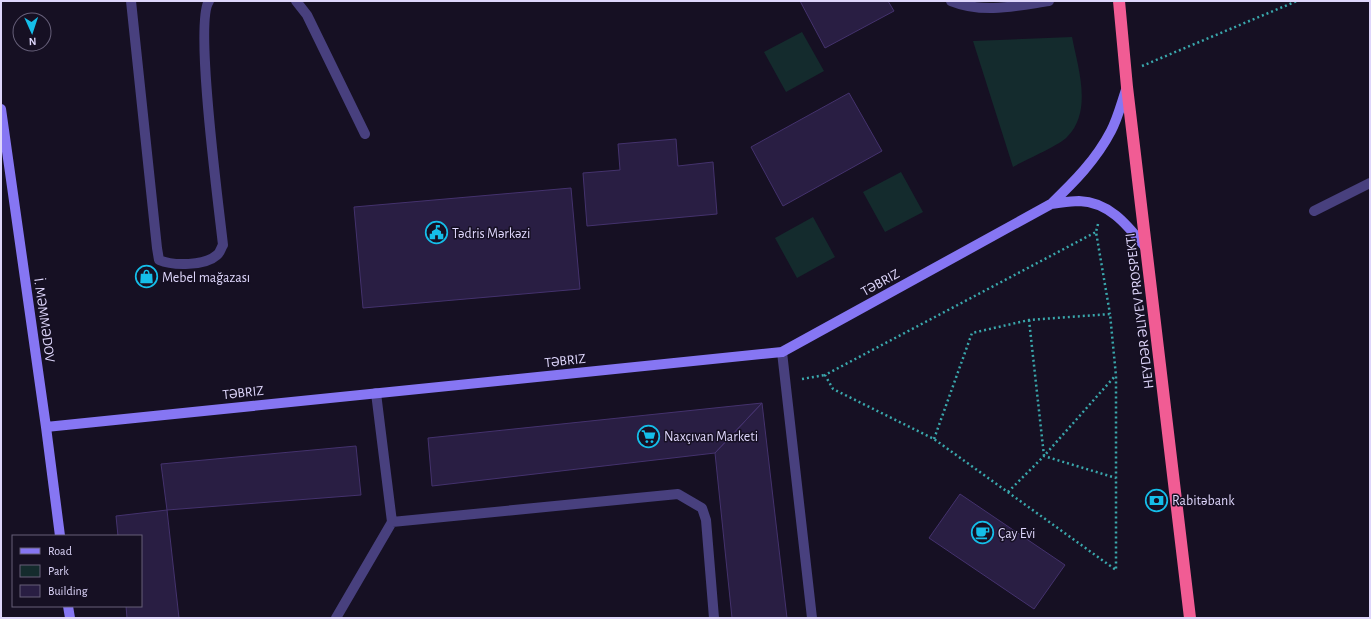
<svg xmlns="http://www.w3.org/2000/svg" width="1371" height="619" font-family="'Alegreya Sans',sans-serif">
<rect width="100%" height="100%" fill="#161023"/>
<path fill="#142b2d" d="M802,32L824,71L786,92L764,52Z
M1072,37C1078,68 1093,111 1067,137C1060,145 1025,160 1013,167L973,41Z
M901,172L923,212L885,232L863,192Z
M813,217L835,257L797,278L775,238Z"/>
<path fill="#291e43" stroke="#44326d" d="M800,1H888L894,11L825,48Z
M849,93L882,151L783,206L751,147Z
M676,139L678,166L713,162L717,214L587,226L583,173L620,170L618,144Z
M571,188L580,289L363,308L354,207Z
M762,403L715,453L432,486L428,438Z
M762,403L787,618H732L715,453Z
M356,446L361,495L167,510L161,464Z
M960,494L1065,565L1034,609L929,538Z
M167,510L179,618H127L126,606H141V536H118L116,516Z"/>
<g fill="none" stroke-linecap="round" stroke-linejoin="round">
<path stroke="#3aa7ac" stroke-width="2.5" stroke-dasharray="2 3" stroke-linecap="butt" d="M1142,66L1297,1
M1098,224L1096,232L1110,314
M1029,320L1044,456L1115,376
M802,379L825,375
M934,439L972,333L1029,320L1110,314L1116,376V570L934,439L833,389L825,375L1096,232
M1008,492L1044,456L1116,478"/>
<path stroke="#48407e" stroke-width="10" d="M131,1L157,248L159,260C173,266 205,266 217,255C220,253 221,248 223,245C219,208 194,22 209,1
M296,1L307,15L365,134
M1314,211L1370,183
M782,352L812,618
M392,522L678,494L702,508L706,520L714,618
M336,618L392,522L376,393"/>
<path stroke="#48407e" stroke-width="10" d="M951,1C983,14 1016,6 1049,1"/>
<path stroke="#8676f3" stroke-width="10" d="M1,109L46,427L60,536
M1051,204C1060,203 1070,201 1079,201C1110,202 1128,226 1146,248
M46,427L782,352L1051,204C1074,182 1096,160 1111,131C1118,118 1122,101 1127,87
M68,606L70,618"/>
<path stroke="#f15c94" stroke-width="12" d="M1119,1L1127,87L1190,618"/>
</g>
<defs>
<symbol id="civic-ring" viewBox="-11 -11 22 22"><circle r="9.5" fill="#161023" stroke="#15bee9" stroke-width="1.5"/><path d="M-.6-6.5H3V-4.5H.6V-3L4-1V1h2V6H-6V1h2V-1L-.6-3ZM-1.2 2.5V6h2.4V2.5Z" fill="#15bee9"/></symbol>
<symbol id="shop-ring" viewBox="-11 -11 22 22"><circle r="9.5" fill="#161023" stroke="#15bee9" stroke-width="1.5"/><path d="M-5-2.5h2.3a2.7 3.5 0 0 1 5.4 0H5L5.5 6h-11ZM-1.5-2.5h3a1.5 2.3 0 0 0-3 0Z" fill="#15bee9"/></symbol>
<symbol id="supermarket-ring" viewBox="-11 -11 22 22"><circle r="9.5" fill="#161023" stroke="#15bee9" stroke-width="1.5"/><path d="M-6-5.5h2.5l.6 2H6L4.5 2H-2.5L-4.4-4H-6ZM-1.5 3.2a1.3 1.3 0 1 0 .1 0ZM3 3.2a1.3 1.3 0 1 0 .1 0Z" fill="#15bee9"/></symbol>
<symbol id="bank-ring" viewBox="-11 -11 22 22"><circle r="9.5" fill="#161023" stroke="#15bee9" stroke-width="1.5"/><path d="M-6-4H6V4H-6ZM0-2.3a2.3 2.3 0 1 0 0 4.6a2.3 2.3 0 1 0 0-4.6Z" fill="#15bee9"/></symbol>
<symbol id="cafe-ring" viewBox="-11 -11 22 22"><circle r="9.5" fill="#161023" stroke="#15bee9" stroke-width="1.5"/><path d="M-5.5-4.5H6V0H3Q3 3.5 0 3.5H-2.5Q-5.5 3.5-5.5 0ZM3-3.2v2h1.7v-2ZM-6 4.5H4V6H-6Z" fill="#15bee9"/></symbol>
</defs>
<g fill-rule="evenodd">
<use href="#civic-ring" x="424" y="220" width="25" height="25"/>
<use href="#shop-ring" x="134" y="264" width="25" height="25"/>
<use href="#supermarket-ring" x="636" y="424" width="25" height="25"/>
<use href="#bank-ring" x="1144" y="488" width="25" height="25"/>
<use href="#cafe-ring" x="970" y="520" width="25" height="25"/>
</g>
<g text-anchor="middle" stroke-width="3" stroke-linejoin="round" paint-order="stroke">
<g font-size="14" fill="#ded6fb" stroke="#161023" text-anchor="start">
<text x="452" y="238">Tədris Mərkəzi</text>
<text x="162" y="282">Mebel mağazası</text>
<text x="664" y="441">Naxçıvan Marketi</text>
<text x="1172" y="505">Rabitəbank</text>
<text x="998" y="538">Çay Evi</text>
</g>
<g font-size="14" fill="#ded6fb" stroke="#161023">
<text transform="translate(880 282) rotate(-29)" y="5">TƏBRIZ</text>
<text transform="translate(1139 311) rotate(-97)" y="5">HEYDƏR ƏLIYEV PROSPEKTI</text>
<text transform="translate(45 320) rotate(82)" y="5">İ. MƏMMƏDOV</text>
<text transform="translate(565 360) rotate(-6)" y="5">TƏBRIZ</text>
<text transform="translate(243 392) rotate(-6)" y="5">TƏBRIZ</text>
</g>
</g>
<rect width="1371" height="619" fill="none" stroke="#ded6fb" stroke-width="4"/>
<rect x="12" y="535" width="130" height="72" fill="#161023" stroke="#665f79"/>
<rect x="20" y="548" width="20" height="6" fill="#8676f3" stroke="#665f79"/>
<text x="48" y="555" font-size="12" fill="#ded6fb">Road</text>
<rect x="20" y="565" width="20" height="12" fill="#142b2d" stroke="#665f79"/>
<text x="48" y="575" font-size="12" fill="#ded6fb">Park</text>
<rect x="20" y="585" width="20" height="12" fill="#291e43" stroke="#665f79"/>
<text x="48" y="595" font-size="12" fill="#ded6fb">Building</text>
<g transform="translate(32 32) rotate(177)"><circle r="19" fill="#161023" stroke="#665f79"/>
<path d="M0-3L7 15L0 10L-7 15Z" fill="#15bee9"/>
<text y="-6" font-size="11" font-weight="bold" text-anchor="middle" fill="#ded6fb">N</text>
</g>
</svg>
